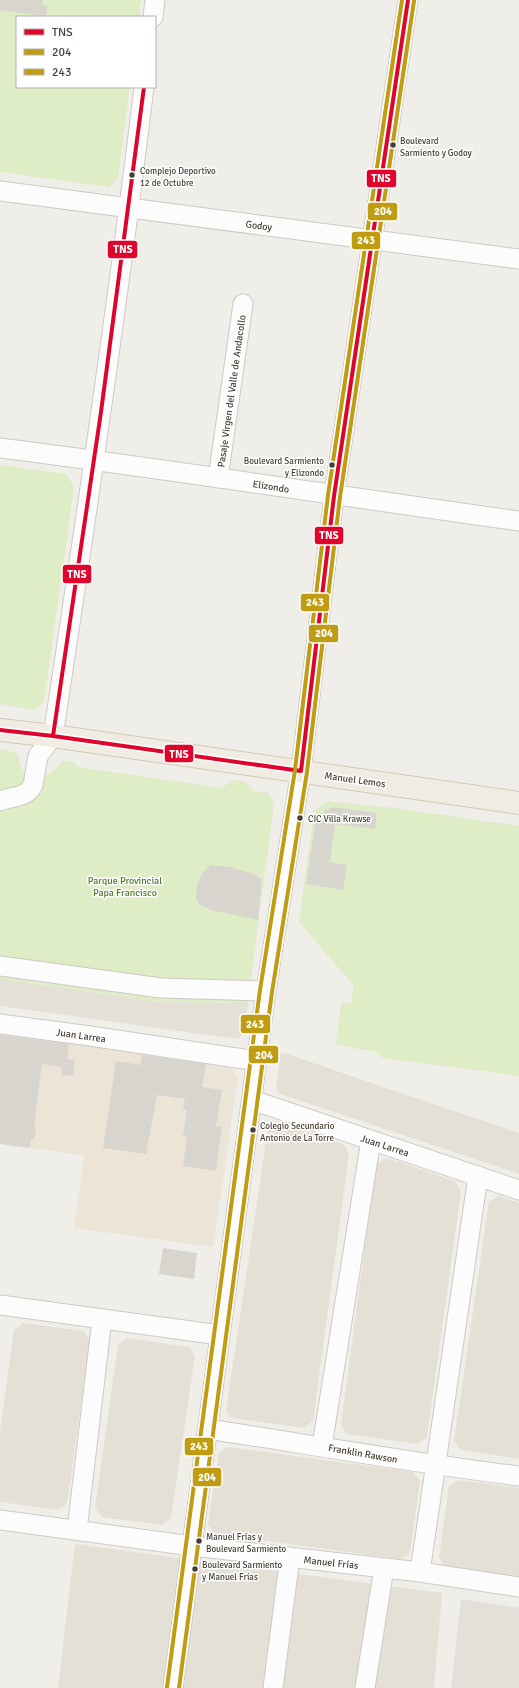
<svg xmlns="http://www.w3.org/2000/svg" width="519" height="1688" font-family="Signika,sans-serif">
<rect width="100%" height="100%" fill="#f0eee8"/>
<path fill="#e5e0d5" d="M0,979L161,1002L248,1003L244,1033L237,1039L0,1006Z
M281,1052L519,1133V1174L280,1094L276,1087Z
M277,1122L343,1144L349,1154L313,1421L304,1428L232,1418L226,1411L268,1128Z
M386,1158L455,1181L461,1191L427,1437L418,1444L347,1434L341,1425L376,1164Z
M499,1196L519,1203V1459L461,1450L454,1441L489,1202Z
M23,1323L83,1331L90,1340L67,1504L58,1510L0,1502V1432L14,1330Z
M127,1338L189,1347L195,1356L171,1518L162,1525L102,1517L95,1508L118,1345Z
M228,1447L413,1472L420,1481L410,1553L401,1559L215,1534L208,1524L219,1453Z
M458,1480L519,1488V1577L446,1567L439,1558L449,1486Z
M75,1544L442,1593L434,1688H58Z"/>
<path fill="#e3dfd9" d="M461,1599L519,1608V1688H451Z"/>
<path fill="#ece5d7" d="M0,1033L231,1068L238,1077L213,1247L74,1228L84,1155L0,1144Z"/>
<path fill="#dfedc6" d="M0,0H141L139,17H17V87H130L118,178L109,187L0,172Z
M0,465L67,474L74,488L44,702L35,710L0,704Z
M0,749L17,753L22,770L50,774L63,760L74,762L78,767L221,788L234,780L246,782L253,791L268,793L274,803L248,1003L161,1002L0,979Z
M326,801L394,808L519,826V1076L383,1058L376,1052L336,1045L341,1003H351L354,986L299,922L314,811Z"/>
<path fill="#d8d5cf" d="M0,0H43L42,5L48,6L46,16L0,10Z
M333,807L377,813L375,829L335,824L330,862L347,865L343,890L306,884L316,817L323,818L324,811Z
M211,865L229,867L251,873L262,879L258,920L211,910L199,904L196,900L197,884L203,872Z
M0,1035L69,1044L67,1059L75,1060L73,1076L61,1075L62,1067L42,1064L34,1126L36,1127L35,1139H31L30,1148L0,1144Z
M142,1055L206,1064L202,1087L222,1090L216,1126L222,1127L216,1171L183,1166L187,1137L183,1136L187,1110L183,1109L185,1099L157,1095L146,1154L103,1148L116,1061L140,1065Z
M163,1248L197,1253L194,1279L159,1274Z"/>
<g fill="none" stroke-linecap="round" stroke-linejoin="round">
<defs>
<path id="minor" d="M153,17L155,0
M0,191L519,259
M0,448C173,470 346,497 519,521
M218,478L243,304
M0,801C12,796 27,798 33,785L38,756L53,736C86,520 118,304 144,87
M0,966L161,988L266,991
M0,1024L90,1036L257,1061
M252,1100L519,1190
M0,1305L220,1335
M208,1429C312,1445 415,1463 519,1476
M322,1446L371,1140
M0,1520L192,1546L420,1572L519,1587
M77,1530L102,1319
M420,1572L478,1176
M173,1688L266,991L301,771L334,496L408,0
M273,1688L290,1557
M365,1688L384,1568"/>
<path id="major" d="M0,730L53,736L519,803"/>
</defs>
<use href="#minor" stroke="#cdcac4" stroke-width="21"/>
<use href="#major" stroke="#d4c9b4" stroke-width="24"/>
<use href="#minor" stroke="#fdfcfc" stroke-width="19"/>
<use href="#major" stroke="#f1ece3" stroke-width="22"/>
<defs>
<path id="bus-1" d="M0,730L53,736L301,771L334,496L408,0
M53,736L101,412L144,87"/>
<path id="bus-2" d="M179,1688L272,992L307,772L340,497L414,1"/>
<path id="bus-3" d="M167,1687L260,990L295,770L328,495L402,0"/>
</defs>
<use href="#bus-1" stroke="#fff" stroke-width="7"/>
<use href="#bus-2" stroke="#fff" stroke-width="7"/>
<use href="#bus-3" stroke="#fff" stroke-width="7"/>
<use href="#bus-1" stroke="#de042c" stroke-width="4"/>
<use href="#bus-2" stroke="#bf9c12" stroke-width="4"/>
<use href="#bus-3" stroke="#bf9c12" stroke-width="4"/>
</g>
<g fill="#473f34" stroke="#fff" stroke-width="1.5">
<circle cx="393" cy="145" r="3.5"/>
<circle cx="132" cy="175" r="3.5"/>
<circle cx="332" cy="465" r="3.5"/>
<circle cx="300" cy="818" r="3.5"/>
<circle cx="253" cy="1130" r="3.5"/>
<circle cx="199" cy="1541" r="3.5"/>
<circle cx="195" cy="1569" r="3.5"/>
</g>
<g text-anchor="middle" stroke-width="3" stroke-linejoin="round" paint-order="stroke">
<g font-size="9" fill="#473f34" stroke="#fff" text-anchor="start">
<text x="400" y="144">Boulevard<tspan x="400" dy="12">Sarmiento y Godoy</tspan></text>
<text x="140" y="174">Complejo Deportivo<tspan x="140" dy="12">12 de Octubre</tspan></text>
<text x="324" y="464" text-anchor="end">Boulevard Sarmiento<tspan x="324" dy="12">y Elizondo</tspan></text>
<text x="308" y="822">CIC Villa Krawse</text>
<text x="260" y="1129">Colegio Secundario<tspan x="260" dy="12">Antonio de La Torre</tspan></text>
<text x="206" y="1540">Manuel Frías y<tspan x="206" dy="12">Boulevard Sarmiento</tspan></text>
<text x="202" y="1568">Boulevard Sarmiento<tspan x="202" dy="12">y Manuel Frías</tspan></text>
</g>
<g font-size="10" fill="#473f34" stroke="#fff">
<text transform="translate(259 225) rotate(7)" y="4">Godoy</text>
<text transform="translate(231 391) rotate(-82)" y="4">Pasaje Virgen del Valle de Andacollo</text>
<text transform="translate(271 486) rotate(9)" y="4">Elizondo</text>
<text transform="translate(355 779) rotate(8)" y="4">Manuel Lemos</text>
<text transform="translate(81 1035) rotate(8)" y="4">Juan Larrea</text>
<text transform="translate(385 1145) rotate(18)" y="4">Juan Larrea</text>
<text transform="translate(363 1453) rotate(10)" y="4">Franklin Rawson</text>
<text transform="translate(331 1562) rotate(6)" y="4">Manuel Frías</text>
</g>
<g font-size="10" fill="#497e22" stroke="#fff">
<text x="125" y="884">Parque Provincial<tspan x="125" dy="12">Papa Francisco</tspan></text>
</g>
</g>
<g stroke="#fff" stroke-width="1.5">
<rect x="366" y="169" width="31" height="19" rx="4" fill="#de042c"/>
<rect x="367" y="202" width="31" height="19" rx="4" fill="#bf9c12"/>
<rect x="351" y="231" width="30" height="19" rx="4" fill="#bf9c12"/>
<rect x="107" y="240" width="31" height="19" rx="4" fill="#de042c"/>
<rect x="314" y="526" width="30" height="19" rx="4" fill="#de042c"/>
<rect x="62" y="564" width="30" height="20" rx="4" fill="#de042c"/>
<rect x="300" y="593" width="30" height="19" rx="4" fill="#bf9c12"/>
<rect x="308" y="624" width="31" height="19" rx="4" fill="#bf9c12"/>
<rect x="164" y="744" width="30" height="19" rx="4" fill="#de042c"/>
<rect x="240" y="1014" width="31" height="20" rx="4" fill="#bf9c12"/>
<rect x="248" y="1045" width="31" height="19" rx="4" fill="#bf9c12"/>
<rect x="184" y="1437" width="30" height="19" rx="4" fill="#bf9c12"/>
<rect x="192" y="1467" width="30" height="20" rx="4" fill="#bf9c12"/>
</g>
<g font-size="11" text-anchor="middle" font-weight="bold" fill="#fff">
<text x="381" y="182">TNS</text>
<text x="383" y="215">204</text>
<text x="366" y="244">243</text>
<text x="123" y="253">TNS</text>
<text x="329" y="539">TNS</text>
<text x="77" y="578">TNS</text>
<text x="315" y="606">243</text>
<text x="324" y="637">204</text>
<text x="179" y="758">TNS</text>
<text x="255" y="1028">243</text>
<text x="264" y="1059">204</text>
<text x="199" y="1450">243</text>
<text x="207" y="1481">204</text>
</g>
<rect x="16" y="16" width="140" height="72" fill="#ffffff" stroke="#b5b2ae"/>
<rect x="24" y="29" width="20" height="6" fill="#de042c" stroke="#b5b2ae"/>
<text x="52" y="36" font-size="12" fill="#473f34">TNS</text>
<rect x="24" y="49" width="20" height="6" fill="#bf9c12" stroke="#b5b2ae"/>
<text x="52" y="56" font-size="12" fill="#473f34">204</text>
<rect x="24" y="69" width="20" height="6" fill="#bf9c12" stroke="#b5b2ae"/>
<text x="52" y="76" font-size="12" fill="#473f34">243</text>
</svg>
